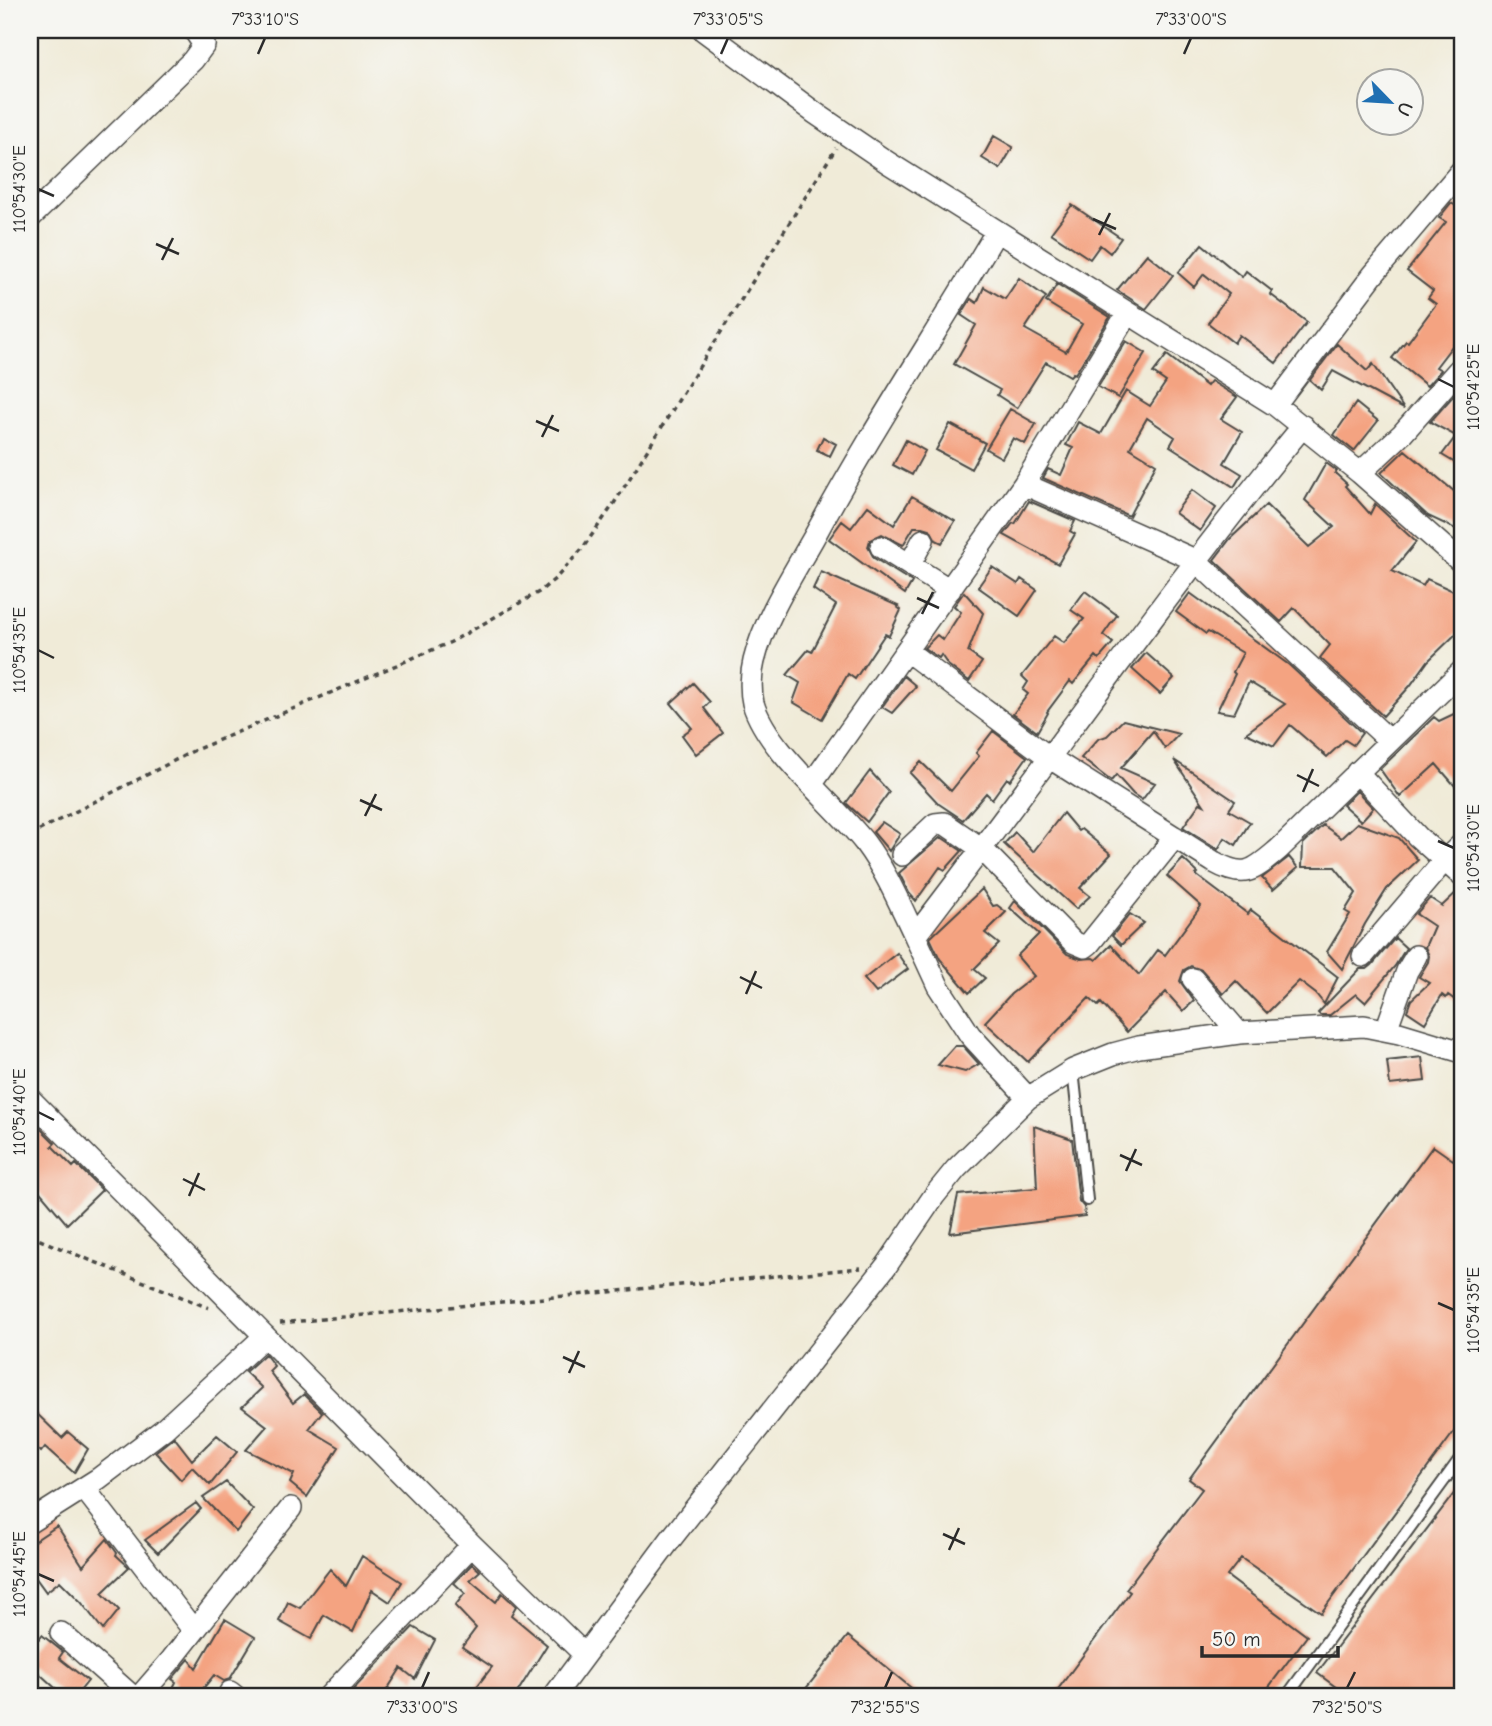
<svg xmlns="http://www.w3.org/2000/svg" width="1492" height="1726" font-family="'Comic Neue',sans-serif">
<rect width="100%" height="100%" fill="#f6f6f2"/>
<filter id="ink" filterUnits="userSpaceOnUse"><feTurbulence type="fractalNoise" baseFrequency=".0143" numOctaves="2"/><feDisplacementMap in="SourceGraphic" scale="14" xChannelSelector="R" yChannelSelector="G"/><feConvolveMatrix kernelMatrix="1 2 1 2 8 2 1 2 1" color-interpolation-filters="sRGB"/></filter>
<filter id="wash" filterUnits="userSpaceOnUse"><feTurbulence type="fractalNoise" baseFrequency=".00686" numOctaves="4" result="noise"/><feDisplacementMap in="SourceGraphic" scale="28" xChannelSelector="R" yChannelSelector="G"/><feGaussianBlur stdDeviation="1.57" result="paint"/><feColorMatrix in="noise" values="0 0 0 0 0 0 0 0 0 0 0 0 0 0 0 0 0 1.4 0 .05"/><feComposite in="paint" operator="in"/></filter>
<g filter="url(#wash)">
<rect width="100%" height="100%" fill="#f0ebd8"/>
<g id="blocks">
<path fill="#f4a381" d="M994,136L1013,147L1000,169L982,158Z
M1462,201V333L1436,367L1441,370L1427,386L1392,358L1406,341L1408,342L1436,304L1428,298L1433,291L1407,271L1446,222L1439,218L1451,203L1458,207Z
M1072,205L1121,238L1110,253L1100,245L1090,259L1051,233Z
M1202,244L1242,277L1246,271L1272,291L1270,294L1307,322L1276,363L1239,335L1234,343L1208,323L1229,294L1204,274L1194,287L1178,273Z
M1147,254L1173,275L1146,309L1117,290Z
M1019,278L1046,297L1025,329L1066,352L1082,324L1046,302L1057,284L1110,317L1075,374L1073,373L1070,376L1046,362L1017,408L997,395L1000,390L954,364L976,325L961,315L971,299L977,303L984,287L1005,299Z
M1126,341L1146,353L1118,398L1098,387Z
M1337,344L1367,371L1373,364L1404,409L1333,371L1321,390L1310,380Z
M1167,355L1207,386L1211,381L1237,397L1221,419L1242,432L1224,463L1242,474L1234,487L1170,446L1175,437L1147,418L1130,448L1156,464L1129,516L1043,478L1048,469L1061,475L1073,448L1066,445L1078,422L1101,434L1126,391L1150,406L1166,382L1153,373Z
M1461,387L1462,388V467L1442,455L1456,436L1430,422Z
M1356,403L1378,421L1354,451L1334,435Z
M1010,409L1036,424L1025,444L1013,438L1002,458L986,449Z
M950,424L985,443L971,469L936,450Z
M823,437L836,444L830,456L817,450Z
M906,440L925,451L912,475L893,465Z
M1405,450L1462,498V532L1428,516L1381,473Z
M1326,463L1337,471L1335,473L1347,484L1345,486L1370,514L1375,504L1416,542L1392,571L1423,586L1427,579L1462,595V628L1428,661L1410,686L1383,716L1320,658L1330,645L1294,608L1281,622L1214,560L1230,539L1266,505L1309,547L1334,527L1305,500Z
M1192,490L1216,508L1200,531L1175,513Z
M912,496L955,521L942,543L936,540L930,529L923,527H914L903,545L882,534L870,540L868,547L874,558L912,582L905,594L829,539L842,521L851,528L868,506L894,525Z
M1029,501L1075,521L1070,531L1075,534L1058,564L1004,535L1013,523L1015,524Z
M992,567L1018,584L1021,579L1037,590L1019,616L978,587Z
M821,572L898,606L897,607L901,610L889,636L885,634L855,679L848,674L822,719L793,702L800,683L787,675L808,650L812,652L836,605L813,589Z
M1085,591L1117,615L1103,635L1113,643L1099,659L1096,656L1073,684L1070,681L1047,712L1048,713L1037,732L1013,714L1028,694L1023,690L1028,682L1022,676L1054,636L1064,643L1084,619L1071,610Z
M964,592L983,613L968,652L982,662L969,681L948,665L941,655L939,658L924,648L937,635L943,640L961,612L954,606Z
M1190,593L1289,665L1362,733L1353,745L1345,740L1327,757L1290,725L1274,746L1246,733L1285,704L1249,682L1234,714L1217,711L1235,674L1233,672L1243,653L1208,632L1206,634L1176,612Z
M1146,653L1174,678L1160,694L1132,669Z
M904,676L916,686L892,713L882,707Z
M693,683L710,702L704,708L723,733L696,754L682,735L692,728L671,703Z
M1462,710V794L1436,764L1400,797L1380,769L1434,717L1439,721Z
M1123,720L1179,734L1165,749L1153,731L1121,768L1155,783L1142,800L1133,794L1116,775L1111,781L1081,758L1098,739L1107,736Z
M993,731L1027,757L1010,781L1007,778L992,799L986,793L963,820L939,804L910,773L921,762L951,791L979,756L976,753Z
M1174,760L1235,801L1229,810L1250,822L1236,845L1225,838L1218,849L1183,827L1200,803L1204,805Z
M870,771L889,792L867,822L846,803Z
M1357,791L1373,808L1361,821L1343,805Z
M1063,813L1078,831L1081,829L1111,854L1080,888L1090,896L1076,909L1004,844L1015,832L1033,852Z
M882,822L900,834L889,851L873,832Z
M1357,823L1399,838L1418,860L1387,889L1365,924L1342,969L1327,952L1350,914L1345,911L1356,893L1335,867H1302L1303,844L1323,825L1341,838Z
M941,837L962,851L945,870L940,867L916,901L909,893L899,873Z
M1289,857L1298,868L1273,890L1262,878Z
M1183,859L1198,873L1196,875L1248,914L1251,910L1338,977L1324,1004L1316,994L1299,981L1267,1013L1236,981L1223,994L1202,970L1191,966L1184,970L1180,981L1194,1001L1183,1011L1166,992L1127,1032L1101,1003L1098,1006L1089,998L1028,1062L985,1022L1011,994L1034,976L1017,956L1039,934L1010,908L1015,901L1067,954L1081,959L1093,958L1096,960L1111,945L1139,975L1158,950L1165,955L1201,906L1167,876Z
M982,889L993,906L997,905L1006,912L985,933L999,944L974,969L985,978L969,993L940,959L930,938Z
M1460,889H1462V1005L1448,995L1446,998L1442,995L1425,1023L1407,1011L1411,1000L1429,983L1419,977L1428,962L1429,956L1425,947L1434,926L1416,914L1430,898L1442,906Z
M1130,914L1144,923L1121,945L1112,936Z
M1395,938L1406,948L1395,966L1365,1002L1356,994L1330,1015H1320L1318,1013L1360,969H1367L1372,965Z
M897,953L908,969L876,993L864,979Z
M955,1046H963L979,1064L965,1072L938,1065Z
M1422,1057L1425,1081L1390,1085L1387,1061Z
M1034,1126L1072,1139L1079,1201L1084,1207L1085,1216L950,1233L958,1195L1037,1188Z
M40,1128L55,1143L52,1146L73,1167L76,1164L102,1190L67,1224L30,1180V1138Z
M1433,1146L1453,1160L1462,1148V1421L1321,1613L1241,1558L1227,1576L1307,1636L1262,1696H1053L1130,1592L1126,1589L1202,1489L1189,1479Z
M265,1354L274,1366L269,1371L293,1403L304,1394L322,1412L309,1429L339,1447L307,1497L290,1483L294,1474L246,1450L267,1426L242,1407L262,1388L245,1372Z
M30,1407L62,1438L68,1432L88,1449L74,1473L45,1447L41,1452L30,1441Z
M217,1435L237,1452L210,1485L192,1467L181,1480L155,1452L174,1437L192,1460Z
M226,1482L253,1510L236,1532L203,1498Z
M1462,1483V1696H1348L1317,1673Z
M196,1503L201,1509L158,1553L145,1540Z
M57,1526L83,1566L107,1539L117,1553L116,1555L129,1567L102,1593L119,1610L103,1630L81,1602L60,1581L46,1592L30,1570V1544Z
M362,1556L402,1582L390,1602L372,1590L353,1632L324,1615L311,1639L279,1621L288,1602L300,1608L330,1569L346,1586Z
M472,1564L480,1571L470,1580L496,1602L502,1593L516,1606L511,1615L547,1645L515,1696H482L475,1689L492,1667L462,1647L476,1628L455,1606L465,1593L454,1583Z
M225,1619L255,1637L230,1679L224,1681L214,1675L197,1696H169L176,1682L172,1679L189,1659L196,1668Z
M413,1627L435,1640L415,1679L401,1668L383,1696H347Z
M42,1635L63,1652L59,1658L88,1681L76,1696H64L30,1665V1650Z
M848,1636L921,1696H800Z"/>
</g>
</g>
<g filter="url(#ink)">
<use href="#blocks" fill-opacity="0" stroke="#494845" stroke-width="2"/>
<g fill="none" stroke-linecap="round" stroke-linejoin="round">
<defs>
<path id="service" d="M1073,1070L1087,1200
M1287,1696L1462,1456"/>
<path id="minor" d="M703,30L815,113L887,162L1275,405L1360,473L1462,563
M30,218L193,60L204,45L194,30
M1275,405L1373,275L1462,170
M1360,473L1402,434L1462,366
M1024,484L1195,560L1390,741
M881,547L950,590
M910,564L923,540
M907,651L1050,758L1214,862C1246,880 1254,870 1279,849L1462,671
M1357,772L1418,837L1462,876
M811,785L1024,484L1127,314
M902,855L935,824L944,823L982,849L1073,942L1085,947L1089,944L1175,837
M915,936C900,905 886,871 865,843C834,803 767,751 753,703C750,690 751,673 754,661C765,617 792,576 814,537C870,433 936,334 996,232
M1363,956L1444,861L1462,844
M1193,979L1239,1033
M1386,1030L1407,971L1416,956
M1028,1098L970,1035L938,986L915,936C1046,767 1167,591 1303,426
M30,1099L472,1545L584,1654
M84,1488L194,1631
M30,1522L98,1479L164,1429L265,1336
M61,1633L132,1696
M230,1692L235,1696
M140,1696L172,1659L291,1508
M329,1696L472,1545
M554,1696L670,1540L887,1265L934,1196L956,1169L1028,1098L1073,1070L1113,1054L1139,1047L1239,1033L1364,1026L1399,1033L1462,1052"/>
</defs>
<use href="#service" stroke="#494845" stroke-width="14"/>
<use href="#minor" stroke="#494845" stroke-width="24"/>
<path stroke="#494845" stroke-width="3.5" stroke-dasharray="5 5" stroke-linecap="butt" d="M30,835L193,751L451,642L539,592L556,578L582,549L613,505L836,148
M30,1236L209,1308
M280,1323L861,1268"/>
<use href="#service" stroke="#fff" stroke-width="10"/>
<use href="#minor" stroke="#fff" stroke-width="21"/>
</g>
</g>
<path fill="none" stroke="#2b2b2b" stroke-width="2.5" d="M258,54L265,38M721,54L728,38M1184,54L1191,38M38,189L54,196M1093,219L1116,229M1099,235L1110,213M156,244L179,254M162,260L173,238M1438,379L1454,387M536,421L559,431M542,437L553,415M917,598L939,608M922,614L933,592M38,650L54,658M1297,775L1319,786M1303,792L1313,769M360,800L382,810M365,816L376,794M1438,841L1454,848M740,977L762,988M746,994L756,971M38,1112L54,1120M1120,1155L1142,1165M1126,1171L1136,1149M183,1179L205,1190M189,1196L199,1173M1438,1303L1454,1310M563,1357L585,1367M569,1373L579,1351M943,1534L965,1544M949,1550L959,1528M38,1574L54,1581M422,1688L429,1672M885,1688L892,1672M1347,1688L1355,1672"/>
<rect width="1492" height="1726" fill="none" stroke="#f6f6f2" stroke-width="77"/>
<g transform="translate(1390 102) rotate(115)"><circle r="33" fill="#f6f6f2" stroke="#a5a5a2" stroke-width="2"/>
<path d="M0-5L12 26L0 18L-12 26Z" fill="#1f6fb2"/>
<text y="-10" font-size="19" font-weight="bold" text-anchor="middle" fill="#2b2b2b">U</text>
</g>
<path d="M1202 1646v10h136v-10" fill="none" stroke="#2b2b2b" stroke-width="3.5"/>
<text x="1212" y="1646" font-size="21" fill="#2b2b2b" stroke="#f6f6f2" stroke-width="5" paint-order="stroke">50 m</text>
<rect x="38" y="38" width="1416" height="1650" fill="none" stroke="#2b2b2b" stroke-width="2.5"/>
<g font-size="18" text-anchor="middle" fill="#2b2b2b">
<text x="265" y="25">7°33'10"S</text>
<text x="728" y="25">7°33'05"S</text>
<text x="1191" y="25">7°33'00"S</text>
<text transform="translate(19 189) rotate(-90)" y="6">110°54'30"E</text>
<text transform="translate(1473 387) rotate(-90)" y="6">110°54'25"E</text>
<text transform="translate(19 650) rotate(-90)" y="6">110°54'35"E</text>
<text transform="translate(1473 848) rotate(-90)" y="6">110°54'30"E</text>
<text transform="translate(19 1112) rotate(-90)" y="6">110°54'40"E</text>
<text transform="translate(1473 1310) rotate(-90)" y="6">110°54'35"E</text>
<text transform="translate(19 1574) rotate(-90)" y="6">110°54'45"E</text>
<text x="422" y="1713">7°33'00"S</text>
<text x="885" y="1713">7°32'55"S</text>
<text x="1347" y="1713">7°32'50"S</text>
</g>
</svg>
